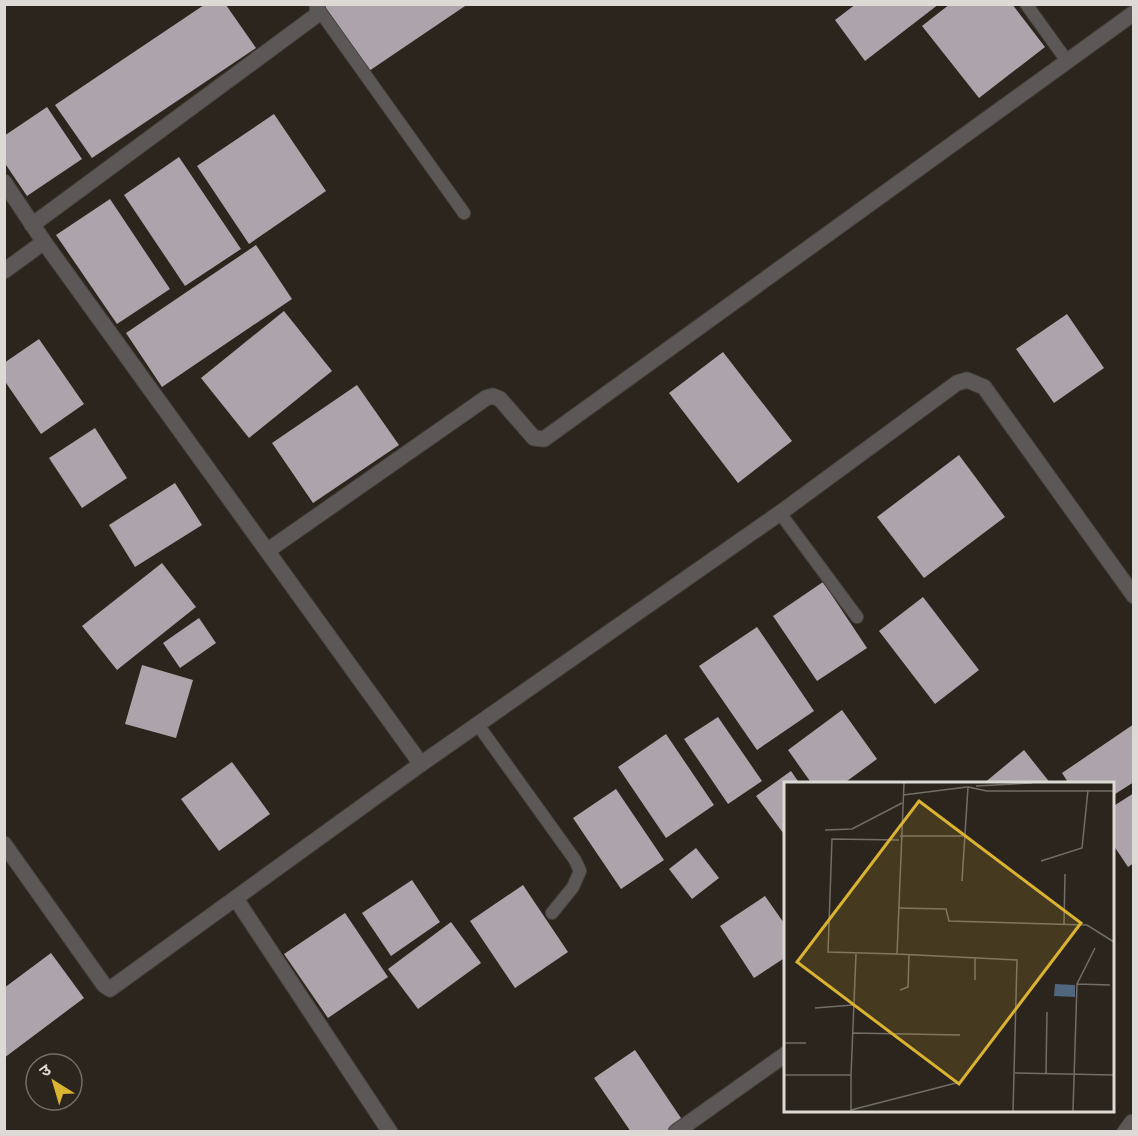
<svg xmlns="http://www.w3.org/2000/svg" width="1138" height="1136" font-family="Cabin,'Noto Sans Devanagari',sans-serif">
<rect width="100%" height="100%" fill="#2b251d"/>
<path fill="#ada3ab" d="M323,4H468L369,71Z
M856,4H939L865,61L835,20Z
M950,4H1012L1045,47L979,98L922,26Z
M204,5H226L256,48L92,158L55,105Z
M47,107L82,159L27,196L4,162V136Z
M274,114L326,191L249,244L197,166Z
M179,157L241,249L185,286L124,195Z
M110,199L170,289L117,324L56,235Z
M256,245L292,299L162,387L126,333Z
M284,311L332,371L249,438L201,378Z
M1067,314L1104,368L1054,403L1016,349Z
M39,339L84,404L41,434L4,380V363Z
M723,352L792,441L738,483L669,393Z
M357,385L399,445L313,503L272,443Z
M95,428L127,478L82,508L49,458Z
M959,455L1005,517L924,578L877,517Z
M175,483L202,525L135,567L109,525Z
M162,563L196,607L117,670L82,626Z
M823,582L867,648L817,681L773,616Z
M923,597L979,670L935,704L879,631Z
M199,618L216,643L180,668L163,643Z
M757,627L814,711L757,750L699,666Z
M142,665L193,680L176,738L125,724Z
M842,710L877,759L843,784H812L788,750Z
M718,717L762,781L728,804L684,739Z
M1134,724V782L1112,796V784H1069L1062,773Z
M666,734L714,805L666,838L618,767Z
M1024,750L1051,784H983Z
M232,762L270,814L219,851L181,799Z
M791,771L800,784H786V837L756,796Z
M616,789L664,860L621,889L573,818Z
M1134,793V863L1128,867L1112,843V807Z
M696,848L719,878L692,899L669,869Z
M412,880L440,922L391,956L362,913Z
M523,885L568,952L515,988L470,921Z
M765,896L786,926V957L754,978L720,926Z
M345,913L388,977L328,1018L284,954Z
M451,922L481,963L418,1009L388,969Z
M51,953L84,998L4,1058V988Z
M635,1050L685,1124L674,1132H631L594,1078Z"/>
<g fill="none" stroke-linecap="round" stroke-linejoin="round">
<defs>
<path id="service" d="M1026,4L1067,61
M319,10L464,213
M780,513L857,617
M478,725L575,860L580,871L573,887L552,913
M1123,1132L1131,1121"/>
<path id="minor" d="M4,182L44,242L421,764L780,513L957,383L967,380L984,387L1134,596
M32,225L314,17L318,14L317,4
M4,271L44,242
M267,551L486,398L493,396L500,399L534,438L544,439L1134,13
M4,844L104,985L110,989L421,764
M236,899L390,1132
M676,1132L786,1054"/>
</defs>
<use href="#service" stroke="#47423a" stroke-width="14"/>
<use href="#minor" stroke="#47423a" stroke-width="17"/>
<use href="#service" stroke="#5d5858" stroke-width="12"/>
<use href="#minor" stroke="#5d5858" stroke-width="15"/>
</g>
<g transform="translate(784 782)">
<rect width="330" height="330" fill="#2b251d"/>
<path d="M271,202L291,203V215L270,214Z" fill="#50677e"/>
<path fill="none" stroke="#726d66" stroke-width="1.5" d="M120,1L113,172L233,178L229,329M192,4L248,1M119,13L183,5M41,48L68,47L118,21M116,54H179M257,79L298,66L304,8M178,99L184,5L203,9H330M114,126L162,127L165,139L303,143L330,160M280,142L281,92M113,172L44,170L48,57L115,58M191,198V175M293,202L326,203M116,208L124,205L125,173M31,226L69,223M68,251L176,253M0,261H22M231,291L330,293M262,291L263,230M0,293H67L72,172M67,328L176,300M67,329V293M289,329L293,202L311,166"/>
<path fill="#dbb333" fill-opacity="0.15" stroke="#dbb333" stroke-width="3" d="M135,19L297,141L175,302L13,180Z"/>
<rect width="330" height="330" fill="none" stroke="#ddd9d4" stroke-width="3"/>
</g>
<rect width="1138" height="1136" fill="none" stroke="#ddd9d4" stroke-width="12"/>
<g transform="translate(54 1082) rotate(323)"><circle r="28" fill="#2b251d" stroke="#726d66" stroke-width="1.5"/>
<path d="M0-4.5L10 22L0 15L-10 22Z" fill="#dbb333"/>
<text y="-9" font-size="16" font-weight="bold" text-anchor="middle" fill="#ddd9d4">उ</text>
</g>
</svg>
